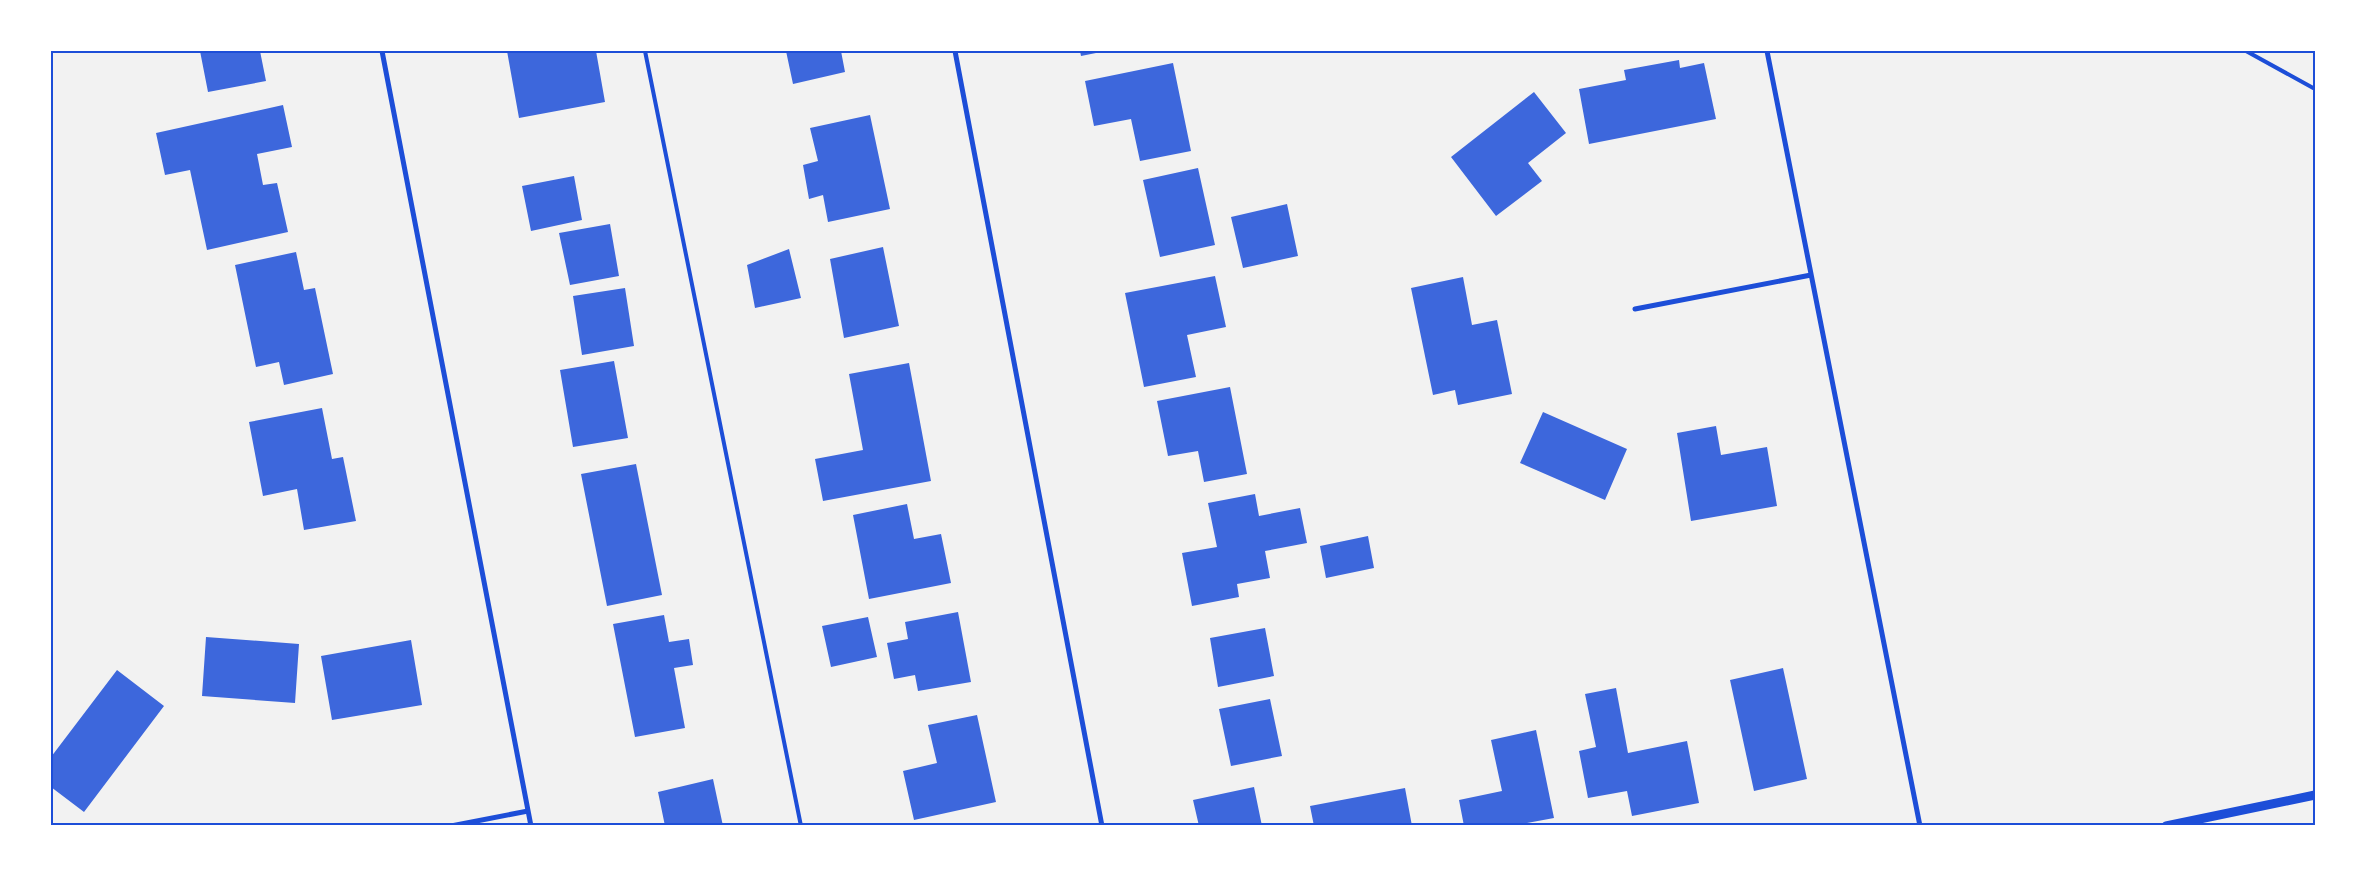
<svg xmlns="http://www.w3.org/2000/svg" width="2366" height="877" font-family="Quicksand,sans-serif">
<rect width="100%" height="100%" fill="#f2f2f2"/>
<path fill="#3d67dc" d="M200,51H260L266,81L208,92Z
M507,51H596L605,102L519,118Z
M786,51H841L845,72L793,84Z
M1080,51H1101V52L1081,56Z
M1679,60L1680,68L1704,63L1716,119L1589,144L1579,89L1626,80L1624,70Z
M1173,63L1191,151L1140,161L1131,119L1094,126L1085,81Z
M1534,92L1566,133L1528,163L1542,181L1496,216L1451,157Z
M283,105L292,147L257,154L263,185L277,183L288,232L207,250L190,170L165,175L156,133Z
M870,115L890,209L828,222L823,195L809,199L803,165L818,161L810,128Z
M1198,168L1215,245L1160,257L1143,180Z
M574,176L582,220L531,231L522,186Z
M1287,204L1298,256L1243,268L1231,217Z
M610,224L619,276L570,285L559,233Z
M883,247L899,326L844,338L830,259Z
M789,249L801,298L755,308L747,265Z
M296,252L304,290L315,288L333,374L284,385L279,362L256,367L235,265Z
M1215,276L1226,327L1187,335L1196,377L1144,387L1125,293Z
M1463,277L1472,325L1497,320L1512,394L1458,405L1455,390L1433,395L1411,288Z
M625,288L634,346L582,355L573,296Z
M614,361L628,438L573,447L560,370Z
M909,363L931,481L823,501L815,459L863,450L849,374Z
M1230,387L1247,474L1204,482L1198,451L1168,456L1157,401Z
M322,408L332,459L343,457L356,521L304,530L297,489L263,496L249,422Z
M1543,412L1627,449L1605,500L1520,463Z
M1716,426L1721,455L1767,447L1777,506L1691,521L1677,433Z
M636,464L662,595L607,606L581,474Z
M1255,494L1259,516L1300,508L1307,543L1265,551L1270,578L1237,584L1239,597L1192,606L1182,553L1217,547L1208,503Z
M907,504L914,539L941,534L951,583L869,599L853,515Z
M1368,536L1374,568L1326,578L1320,546Z
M958,612L971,682L918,691L915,675L894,679L887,643L908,639L905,622Z
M664,615L669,642L689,639L693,665L674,668L685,728L635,737L613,624Z
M868,617L877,657L831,667L822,626Z
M1265,628L1274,676L1218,687L1210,638Z
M206,637L299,644L295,703L202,696Z
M411,640L422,705L332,720L321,656Z
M1783,668L1807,779L1754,791L1730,680Z
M117,670L164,706L84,812L51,787V757Z
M1616,688L1628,753L1687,741L1699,803L1632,816L1627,791L1588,798L1579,751L1596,747L1585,694Z
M1270,699L1282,756L1231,766L1219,709Z
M977,715L996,802L914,820L903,771L937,763L928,725Z
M1536,730L1554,818L1527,823V826H1464L1459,800L1502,791L1491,740Z
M713,779L723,826H665L658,792Z
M1254,787L1262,826H1199L1193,800Z
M1405,788L1412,826H1314L1310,806Z"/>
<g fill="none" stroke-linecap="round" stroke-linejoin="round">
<path stroke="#1d4ed8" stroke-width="4" d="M645,51L801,826
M2246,51L2315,89"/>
<path stroke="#1d4ed8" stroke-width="5" d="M382,51L531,826
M955,51L1102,826
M1767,51L1920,826
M1635,309L1811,275
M451,826L528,811"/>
<path stroke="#1d4ed8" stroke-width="9" d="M2166,826L2315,795"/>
</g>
<rect width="2366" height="877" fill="none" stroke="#ffffff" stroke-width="105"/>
<rect x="52" y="52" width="2262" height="772" fill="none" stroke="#1d4ed8" stroke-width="2"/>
</svg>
